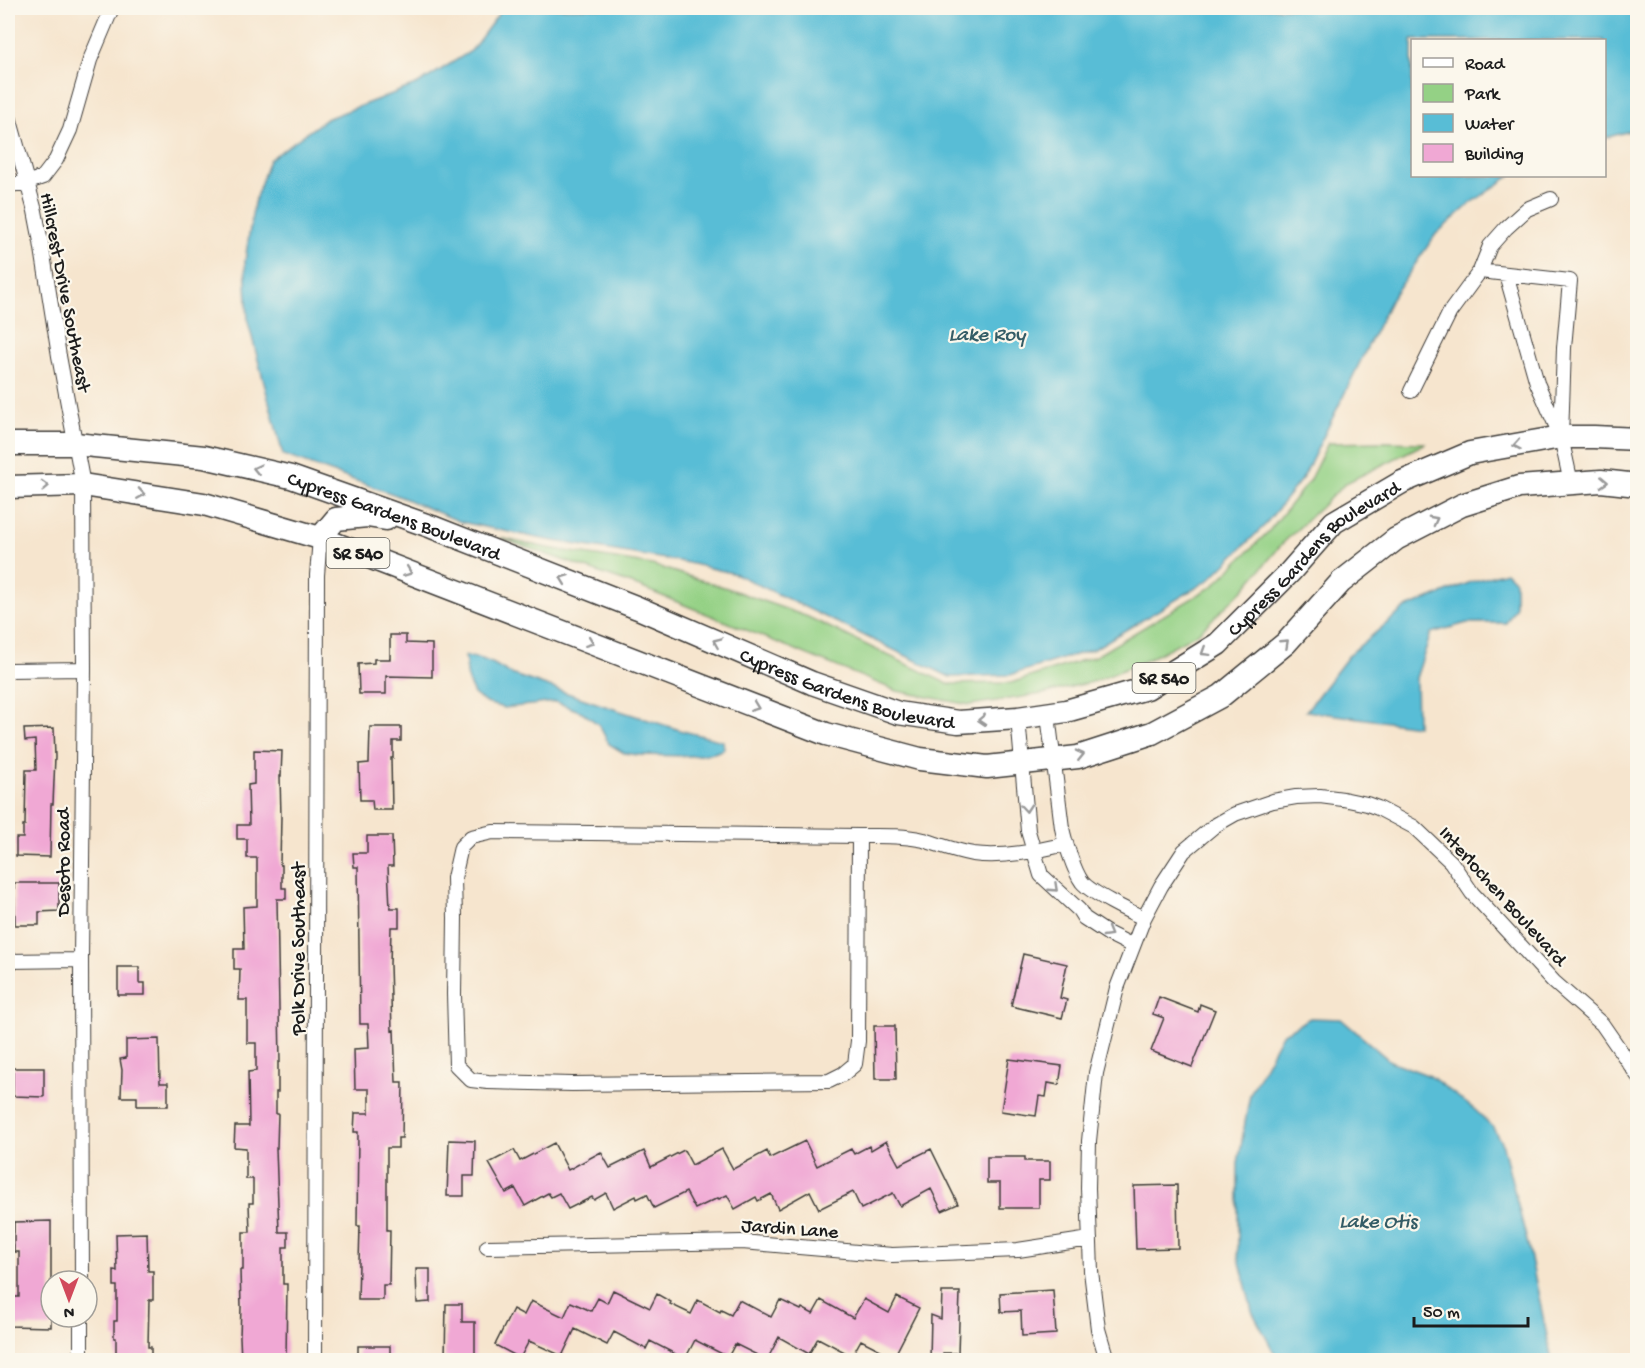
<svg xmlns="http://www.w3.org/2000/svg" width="1645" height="1368" font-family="'Gochi Hand',sans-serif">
<rect width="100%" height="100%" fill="#fbf7ec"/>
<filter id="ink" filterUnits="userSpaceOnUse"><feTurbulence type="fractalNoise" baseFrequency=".0167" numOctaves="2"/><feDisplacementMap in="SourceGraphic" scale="12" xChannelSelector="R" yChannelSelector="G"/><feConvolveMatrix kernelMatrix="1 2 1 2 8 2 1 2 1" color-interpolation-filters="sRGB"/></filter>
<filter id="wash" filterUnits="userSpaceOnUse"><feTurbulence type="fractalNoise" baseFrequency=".008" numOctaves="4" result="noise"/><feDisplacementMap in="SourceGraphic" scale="24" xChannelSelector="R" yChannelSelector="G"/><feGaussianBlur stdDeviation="1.35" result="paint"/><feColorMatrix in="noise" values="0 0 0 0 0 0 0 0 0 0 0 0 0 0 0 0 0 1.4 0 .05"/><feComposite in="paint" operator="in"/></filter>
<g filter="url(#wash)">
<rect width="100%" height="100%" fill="#f6e5ce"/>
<path fill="#94d185" stroke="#587650" stroke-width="1.5" d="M1385,442L1426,443L1346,483L1282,544L1244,589L1198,633L1149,659L1096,681L1042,694L970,705L897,691L640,587L500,538L547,548L652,565L727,588L808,617L948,684L1011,683L1096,656L1213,586L1269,531L1309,481L1328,443Z"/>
<path fill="#58bdd6" stroke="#3a6c79" stroke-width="1.5" d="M503,8H1637V129L1605,138L1604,40H1412V176H1510L1470,204L1436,234L1391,299L1304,476L1264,526L1209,580L1094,649L1010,675L950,677L736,574L684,562L548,540L461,522L396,495L283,455L248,322L245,261L254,203L269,160L326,119L418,84L471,51Z
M1506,572L1515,581V608L1506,623H1467L1431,633L1416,678L1417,726L1306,711L1350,654L1404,609L1471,582Z
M465,656L482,659L494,664L511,674L614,709L683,731L723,741L724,749L714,753L691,756L638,755L624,753L609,744L599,725L582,712L556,702L504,708L486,703L474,694L468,681Z
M1310,1018L1341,1019L1390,1061L1430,1076L1474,1109L1492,1126L1503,1146L1529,1249L1552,1360H1278L1252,1311L1238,1254V1163L1250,1094L1282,1034Z"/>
<g id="blocks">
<path fill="#f0a8d4" d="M390,635H406V643L432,644V677L386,676V694H359L358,664L374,663V659H390Z
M370,727H401V741H393V758H391L392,810H373L372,800H360L359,764L369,763Z
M54,728L55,757L53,804H51L50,857L16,856V838H23V825H25L26,770H36L35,740L25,741L24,729Z
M254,750L282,751L281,776H280L281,817L280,865H282V888H286V899H277L280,1062H278V1092H276V1114H278L277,1148H276L279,1232H288V1247H283V1284H287L286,1360H241L240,1337L241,1307L240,1270H243V1232H250L249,1203H253V1179H246V1148L234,1147L235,1126H249L248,1072L256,1071V1043H247V1000H239L240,969H234V949H244L243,907L257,906V858H247V839H237V825H249L248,785L254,784Z
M367,836H392L393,866H388L390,908H399V927H391L390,965L392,1031L394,1030L396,1082H403L402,1138H398V1148H387V1230H390L389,1285H383V1300H358L360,1226H357L358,1132H354L355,1113H369V1089H355L354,1049L369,1048L368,1024H360L358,867H354L353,853H367Z
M14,883H59V911L39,912V925H15Z
M1023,954L1067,964L1060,998L1067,1000L1062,1018L1011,1006Z
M118,967H139V983H145V995H118Z
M1159,997L1198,1012L1200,1004L1215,1010L1192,1067L1151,1051L1164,1018L1153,1014Z
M874,1026H895L896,1079H875Z
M159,1039L160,1083H168V1106H137V1097H121L122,1070L120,1059L126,1058V1040Z
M1009,1059L1062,1066L1059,1085L1048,1083L1046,1097L1039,1096L1036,1116L1001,1111Z
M13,1068H44V1097L13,1096Z
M449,1140L475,1141L474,1176H464V1196H447Z
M805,1141L817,1166L851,1149L854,1154L869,1146L871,1150L886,1141L899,1165L931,1149L958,1204L942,1211L931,1189L900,1206L893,1193L861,1209L853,1192L819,1209L810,1191L778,1209L771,1194L758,1201L756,1197L735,1209L727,1195L719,1199L718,1198L695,1209L686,1192L654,1208L647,1194L637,1199L636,1196L613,1208L606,1193L594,1200L592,1197L568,1209L559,1193L551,1197L548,1193L525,1206L515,1188L506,1193L489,1163L514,1150L520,1161L554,1143L568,1170L601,1152L610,1168L644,1151L651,1167L684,1150L692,1165L722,1149L733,1169L767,1151L770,1158Z
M987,1157H1025V1161H1050V1180H1039V1208H1000V1183H987Z
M1177,1185L1178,1248L1136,1249L1134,1186Z
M51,1221V1327L8,1326L9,1297H19V1252H14V1222Z
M147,1233L148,1271H153V1300H149L148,1347H151V1360H116V1338H114V1321H117V1286H114V1270L117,1271L116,1234Z
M416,1269H430V1302L417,1303Z
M613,1290L650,1308L657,1294L671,1302L670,1304L691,1314L698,1300L720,1312L721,1310L731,1315L739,1300L771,1317L780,1300L801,1310L802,1308L813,1314L821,1300L853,1318L864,1299L889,1313L897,1297L919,1308L894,1357L861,1340L852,1356L818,1338L809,1354L779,1337L767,1360L735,1344L728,1357L695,1340L685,1359L650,1341L646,1349L614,1332L607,1345L575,1329L562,1356L529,1341L520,1358L495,1345L513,1309L524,1315L531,1301L564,1317L571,1302L591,1311L598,1298L607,1303Z
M1053,1290L1056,1334L1022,1336L1021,1311L1001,1312L1000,1293Z
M942,1292H960L958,1353H943V1360H930L931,1315L941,1319Z
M446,1304H462V1322H475V1358H445Z
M358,1346H390V1360H358Z"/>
</g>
</g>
<g filter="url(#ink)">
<use href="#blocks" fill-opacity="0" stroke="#3d3a37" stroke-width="1.5"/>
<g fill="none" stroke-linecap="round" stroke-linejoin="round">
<defs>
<path id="street" d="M8,113L35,211L41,242L59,356L83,485L84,669L81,960L82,1281
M8,185L26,183L43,177L56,160L70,130L90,60L112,8
M1480,271L1570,281L1564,348L1561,437
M1506,274L1537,383L1561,437L1571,483
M1411,391L1450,312L1480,271L1490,246L1506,228L1527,209L1551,199
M8,670L84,669
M1048,715L1062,828C1065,842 1074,871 1082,882C1091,893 1130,912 1144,918
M1018,718L1028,831L1041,875L1079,910L1084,918L1107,933L1133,946
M859,836L858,1041L855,1064L843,1074L829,1081L572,1084L488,1082L471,1080L456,1065L454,994L455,918L454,878L461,847L471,837L493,832L859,836C880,836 903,835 924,840C940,845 956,851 973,854C1003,858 1037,851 1066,844
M8,961L81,960
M487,1247L742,1242L892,1255L1018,1250L1090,1239
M81,1360V1317
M315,1360L317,575L320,538
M1107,1360L1098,1329L1091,1271L1088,1188L1089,1141L1096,1073L1117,988L1144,918L1161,886L1184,851L1214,826L1235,814L1273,801L1296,797L1320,796L1343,799L1367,804L1378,808L1414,827L1451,862L1472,893L1554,982L1602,1024L1638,1076"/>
<g id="primary">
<path id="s1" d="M8,444H75L204,457L291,477L432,527L638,608L812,683L898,713L958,722L1018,718L1066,711L1147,688L1218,644L1290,572L1334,522L1402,482L1470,453L1561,437H1594L1638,439"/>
<path d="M8,487L83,485L204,504L320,538L826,734L920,759L987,767L1078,757L1152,733L1221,696L1286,643L1341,582L1396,539L1462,505L1519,487L1601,481L1638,485"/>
<path d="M320,538L336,519L367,516L386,519"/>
</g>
</defs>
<use href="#street" stroke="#3d3a37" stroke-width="16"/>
<use href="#primary" stroke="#3d3a37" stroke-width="25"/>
<use href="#street" stroke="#fff" stroke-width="14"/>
<use href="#primary" stroke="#fff" stroke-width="22"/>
</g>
<defs><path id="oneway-chevron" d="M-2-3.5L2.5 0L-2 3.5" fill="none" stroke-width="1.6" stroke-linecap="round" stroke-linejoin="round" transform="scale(1.5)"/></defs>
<g stroke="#999">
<use href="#oneway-chevron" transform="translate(1517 445) rotate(170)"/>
<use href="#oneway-chevron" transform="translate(257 469) rotate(-167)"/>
<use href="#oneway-chevron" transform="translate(1604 482) rotate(3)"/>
<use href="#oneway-chevron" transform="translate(45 486) rotate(-2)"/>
<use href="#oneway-chevron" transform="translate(141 494) rotate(9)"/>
<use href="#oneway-chevron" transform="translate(1434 520) rotate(-28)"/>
<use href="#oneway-chevron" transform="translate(408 572) rotate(21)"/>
<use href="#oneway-chevron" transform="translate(564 579) rotate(-159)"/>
<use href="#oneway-chevron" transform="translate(590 642) rotate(21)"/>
<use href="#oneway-chevron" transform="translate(717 642) rotate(-157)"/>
<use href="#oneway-chevron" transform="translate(1285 643) rotate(-43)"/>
<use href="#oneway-chevron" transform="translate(1205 652) rotate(148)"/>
<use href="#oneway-chevron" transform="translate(755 707) rotate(21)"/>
<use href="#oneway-chevron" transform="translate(982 720) rotate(177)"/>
<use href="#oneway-chevron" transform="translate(1080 755) rotate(-13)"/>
<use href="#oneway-chevron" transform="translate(1026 808) rotate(85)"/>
<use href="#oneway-chevron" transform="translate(1054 888) rotate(43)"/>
<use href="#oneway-chevron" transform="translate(1108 933) rotate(30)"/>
</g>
</g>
<g text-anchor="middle" stroke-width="4.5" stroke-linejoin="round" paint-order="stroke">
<g fill="#fbf7ec" stroke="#5f5e5a" stroke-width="1.5">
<rect x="326.5" y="538" width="63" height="30" rx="4.5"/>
<rect x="1132.5" y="663" width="63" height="30" rx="4.5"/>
</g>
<g font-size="18" font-weight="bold" fill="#1c1c1c">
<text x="358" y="559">SR 540</text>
<text x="1164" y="684">SR 540</text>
</g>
<g font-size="20" fill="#1c1c1c" stroke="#fbf7ec">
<text transform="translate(67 292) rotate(79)" y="7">Hillcrest Drive Southeast</text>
<text dy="7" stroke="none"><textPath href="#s1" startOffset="396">Cypress Gardens Boulevard</textPath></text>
<text dy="7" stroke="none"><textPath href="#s1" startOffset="1404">Cypress Gardens Boulevard</textPath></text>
<text dy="7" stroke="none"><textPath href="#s1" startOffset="882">Cypress Gardens Boulevard</textPath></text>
<text transform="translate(62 862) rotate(-90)" y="7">Desoto Road</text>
<text transform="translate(1504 895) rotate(48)" y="7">Interlochen Boulevard</text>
<text transform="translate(297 949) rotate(-90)" y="7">Polk Drive Southeast</text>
<text transform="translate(790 1227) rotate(4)" y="7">Jardin Lane</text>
</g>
<g font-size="21" font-style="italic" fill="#345c66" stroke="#fbf7ec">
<text x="987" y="340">Lake Roy</text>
<text x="1378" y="1227">Lake Otis</text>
</g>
</g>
<rect width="1645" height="1368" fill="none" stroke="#fbf7ec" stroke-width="30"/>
<rect x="1411" y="39" width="195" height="138" fill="#fbf7ec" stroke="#a29f99" stroke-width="1.5"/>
<rect x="1423" y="58" width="30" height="9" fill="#ffffff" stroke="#a29f99" stroke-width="1.5"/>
<text x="1465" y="69" font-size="18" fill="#1c1c1c">Road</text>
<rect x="1423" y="84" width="30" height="18" fill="#94d185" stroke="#a29f99" stroke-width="1.5"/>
<text x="1465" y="99" font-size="18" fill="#1c1c1c">Park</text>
<rect x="1423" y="114" width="30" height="18" fill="#58bdd6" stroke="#a29f99" stroke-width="1.5"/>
<text x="1465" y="129" font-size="18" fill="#1c1c1c">Water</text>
<rect x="1423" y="144" width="30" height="18" fill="#f0a8d4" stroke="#a29f99" stroke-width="1.5"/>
<text x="1465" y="159" font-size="18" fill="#1c1c1c">Building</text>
<g transform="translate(69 1299) rotate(180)"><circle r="28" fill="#fbf7ec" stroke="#a29f99" stroke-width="1.5"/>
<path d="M0-4.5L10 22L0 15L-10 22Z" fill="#d1495b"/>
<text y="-9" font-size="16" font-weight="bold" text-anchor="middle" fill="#1c1c1c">N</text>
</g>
<path d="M1414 1317v9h114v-9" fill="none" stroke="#1c1c1c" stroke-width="3"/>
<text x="1423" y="1317" font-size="18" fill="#1c1c1c" stroke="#fbf7ec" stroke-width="4.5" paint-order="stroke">50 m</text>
</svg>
